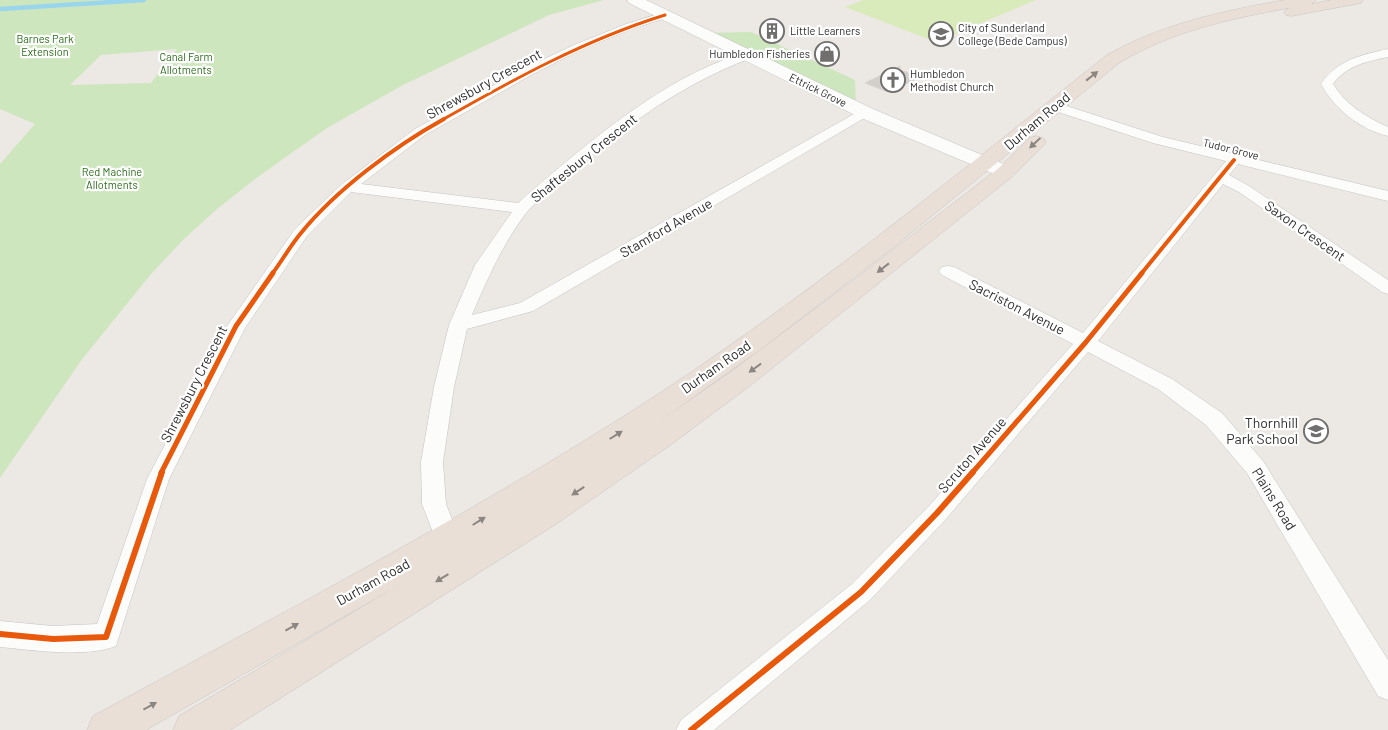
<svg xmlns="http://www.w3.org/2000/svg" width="1388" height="730" font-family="Barlow,sans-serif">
<rect width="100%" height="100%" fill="#ece8e4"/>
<path fill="#cee6be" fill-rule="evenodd" d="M0,0H604L549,15L403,85L327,128L259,176L217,209L183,240L151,274L83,358L0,478V164L35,124L0,109ZM177,49L151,83L70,85L101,55Z
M751,32L855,80L856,109L703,33Z"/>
<path fill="#d9eabb" d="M864,0H1036L936,42L845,7Z"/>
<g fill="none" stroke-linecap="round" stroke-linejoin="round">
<path stroke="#99d6ec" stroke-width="4.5" d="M0,9L144,0"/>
</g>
<path fill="#d1cecb" stroke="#d7d4d0" d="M900,66V70L921,77L888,92L865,83Z"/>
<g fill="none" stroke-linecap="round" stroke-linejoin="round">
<defs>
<path id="street" d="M665,12L670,15L669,17L634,28L582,49L533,74L425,135L361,184L518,203C578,151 651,87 726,59C734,56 743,50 751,52L753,55L751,58C682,84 619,129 564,179C552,189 537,200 527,212C503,243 487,279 472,315L520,303L861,110L866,109L873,113L533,311L467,329L454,387L443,462L446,504L460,540L457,548L448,551L439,548L422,504L421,462L434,387L449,325L475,265L512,212L351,192L307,236L245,328L169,479L116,646C85,658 32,650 0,647V621L53,626L97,624L147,479L227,326L295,229L342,184L415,129L525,68L574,45L626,24Z
M1388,49V57C1367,61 1346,66 1333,84C1346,105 1366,117 1388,127V136C1359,129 1335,109 1321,84C1337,60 1361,55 1388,49Z
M1054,102L1163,137L1388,191V201L1238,164L1229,175L1249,186L1388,280V294L1382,292L1239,192L1223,184L1098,341L1172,379L1222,413L1263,461L1388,660V700L1378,696L1247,473L1206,425L1158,389L1088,352L945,520L870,600L714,730H676L681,720L852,584L929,506L1073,344L942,275L939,271L942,267L948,266L954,267L1083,333L1226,161L1153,143L1049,109L1047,106Z"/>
<path id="secondary" d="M627,0H646L873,109L1013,168L1016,172L1013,176L1006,178L999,176L859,117L629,3Z"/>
<path id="highway" d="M1285,0H1316L1311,4L1332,0H1363L1361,3L1356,4L1291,16L1286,15L1284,12L1289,8C1229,19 1172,31 1119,63L895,246L758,351L657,423L732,371L855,279L999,168L1029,138L1036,136L1043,138L1046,142L1043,146L1013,176L751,385L669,446L556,524L230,730H173L179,716L399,585L146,730H87L93,716C273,618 455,523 629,413C797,306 951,179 1107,55C1162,24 1222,11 1285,0Z"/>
</defs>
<use href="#street" stroke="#c5c4c5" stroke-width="1"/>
<use href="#secondary" stroke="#c5c4c5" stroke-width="1"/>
<use href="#highway" stroke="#c6c5c4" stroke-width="1"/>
<use href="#street" fill="#fcfcfb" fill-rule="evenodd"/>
<use href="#secondary" fill="#fcfcfb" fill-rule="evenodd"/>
<use href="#highway" fill="#eadfd6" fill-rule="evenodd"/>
<defs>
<path id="cycleway-far3" d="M442,120C514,79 585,40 665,15"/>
<path id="cycleway-far2" d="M272,274C282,261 290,246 301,233C336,190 395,146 444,119
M1141,274L1234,160"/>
<path id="cycleway-far1" d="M161,473L236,326L273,273
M972,473L1086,342L1142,273"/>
<path id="cycleway" d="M0,634L53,639L106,637L162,472
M691,730L861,592L937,513L973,472"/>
</defs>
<use href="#cycleway-far3" stroke="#fff" stroke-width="5"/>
<use href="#cycleway-far2" stroke="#fff" stroke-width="6"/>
<use href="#cycleway-far1" stroke="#fff" stroke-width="8"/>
<use href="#cycleway" stroke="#fff" stroke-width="9"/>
<use href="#cycleway-far3" stroke="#e8590c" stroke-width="3"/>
<use href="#cycleway-far2" stroke="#e8590c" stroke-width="4"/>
<use href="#cycleway-far1" stroke="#e8590c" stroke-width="5"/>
<use href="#cycleway" stroke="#e8590c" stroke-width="6"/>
</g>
<defs><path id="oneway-solid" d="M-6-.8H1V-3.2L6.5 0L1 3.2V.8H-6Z" transform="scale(1.25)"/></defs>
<g fill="#8c8682">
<use href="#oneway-solid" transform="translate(1092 76) rotate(-38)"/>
<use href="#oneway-solid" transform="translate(1035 143) rotate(137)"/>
<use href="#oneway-solid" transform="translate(883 268) rotate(142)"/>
<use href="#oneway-solid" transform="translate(755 368) rotate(144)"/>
<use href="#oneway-solid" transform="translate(616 435) rotate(-32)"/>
<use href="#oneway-solid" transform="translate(578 491) rotate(147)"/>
<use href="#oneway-solid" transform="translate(479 521) rotate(-32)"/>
<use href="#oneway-solid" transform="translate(442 578) rotate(149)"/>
<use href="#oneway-solid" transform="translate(292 627) rotate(-29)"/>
<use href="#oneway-solid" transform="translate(150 706) rotate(-29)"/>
</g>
<defs>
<symbol id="building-ring" viewBox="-11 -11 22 22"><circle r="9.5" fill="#fff" stroke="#706f6e" stroke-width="1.5"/><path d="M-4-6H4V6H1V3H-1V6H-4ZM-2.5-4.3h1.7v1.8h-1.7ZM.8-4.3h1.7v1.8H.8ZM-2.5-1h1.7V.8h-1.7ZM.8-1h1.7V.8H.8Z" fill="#706f6e"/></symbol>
<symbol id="university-ring" viewBox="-11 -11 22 22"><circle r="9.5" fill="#fff" stroke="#706f6e" stroke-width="1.5"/><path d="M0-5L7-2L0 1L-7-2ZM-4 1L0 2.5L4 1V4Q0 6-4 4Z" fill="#706f6e"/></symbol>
<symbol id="shop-ring" viewBox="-11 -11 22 22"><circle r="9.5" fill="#fff" stroke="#706f6e" stroke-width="1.5"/><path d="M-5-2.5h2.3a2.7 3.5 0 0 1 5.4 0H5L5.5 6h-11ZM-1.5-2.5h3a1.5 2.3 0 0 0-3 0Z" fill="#706f6e"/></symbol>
<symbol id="church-ring" viewBox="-11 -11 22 22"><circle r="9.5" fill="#fff" stroke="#706f6e" stroke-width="1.5"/><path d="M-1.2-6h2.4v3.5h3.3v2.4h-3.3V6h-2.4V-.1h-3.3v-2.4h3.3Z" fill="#706f6e"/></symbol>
<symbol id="school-ring" viewBox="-11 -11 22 22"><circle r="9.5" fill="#fff" stroke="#706f6e" stroke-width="1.5"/><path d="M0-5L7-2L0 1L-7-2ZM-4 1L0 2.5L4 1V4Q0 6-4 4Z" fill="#706f6e"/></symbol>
</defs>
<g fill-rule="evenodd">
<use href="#building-ring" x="758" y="17" width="28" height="28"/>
<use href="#university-ring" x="927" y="20" width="28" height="28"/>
<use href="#shop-ring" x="813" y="40" width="28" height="28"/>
<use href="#church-ring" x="879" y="66" width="28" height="28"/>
<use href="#school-ring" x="1302" y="417" width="28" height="28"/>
</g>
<g text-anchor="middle" stroke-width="4.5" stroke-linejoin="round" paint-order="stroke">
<g font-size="11" fill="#2e2e2e" stroke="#fff" text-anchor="start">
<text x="958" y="32">City of Sunderland<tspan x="958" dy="13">College (Bede Campus)</tspan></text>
<text x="790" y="35">Little Learners</text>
<text x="810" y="58" text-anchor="end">Humbledon Fisheries</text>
<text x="910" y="78">Humbledon<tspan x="910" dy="13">Methodist Church</tspan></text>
</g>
<g font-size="11" fill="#2c6e1b" stroke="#fff">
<text x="45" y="43">Barnes Park<tspan x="45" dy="13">Extension</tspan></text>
<text x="186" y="61">Canal Farm<tspan x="186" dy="13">Allotments</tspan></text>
<text x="112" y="176">Red Machine<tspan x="112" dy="13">Allotments</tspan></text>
</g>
<g font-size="11" fill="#2e2e2e" stroke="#fff">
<text transform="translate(818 90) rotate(26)" y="4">Ettrick Grove</text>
<text transform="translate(1231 149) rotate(14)" y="4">Tudor Grove</text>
</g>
<g font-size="14" fill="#2e2e2e" stroke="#fff">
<text transform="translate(484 84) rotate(-29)" y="5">Shrewsbury Crescent</text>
<text transform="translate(1037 121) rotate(-40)" y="5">Durham Road</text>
<text transform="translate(584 158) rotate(-39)" y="5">Shaftesbury Crescent</text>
<text transform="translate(666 228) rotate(-30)" y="5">Stamford Avenue</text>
<text transform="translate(1305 231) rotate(35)" y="5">Saxon Crescent</text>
<text transform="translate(1017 307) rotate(27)" y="5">Sacriston Avenue</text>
<text transform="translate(716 367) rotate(-35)" y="5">Durham Road</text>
<text transform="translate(194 384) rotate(-63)" y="5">Shrewsbury Crescent</text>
<text transform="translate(972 455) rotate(-49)" y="5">Scruton Avenue</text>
<text transform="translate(1274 499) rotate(58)" y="5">Plains Road</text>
<text transform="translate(373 582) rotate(-29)" y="5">Durham Road</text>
</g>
<g font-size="14" fill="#2e2e2e" stroke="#fff" text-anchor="end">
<text x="1298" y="428">Thornhill<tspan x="1298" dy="16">Park School</tspan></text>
</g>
</g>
</svg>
